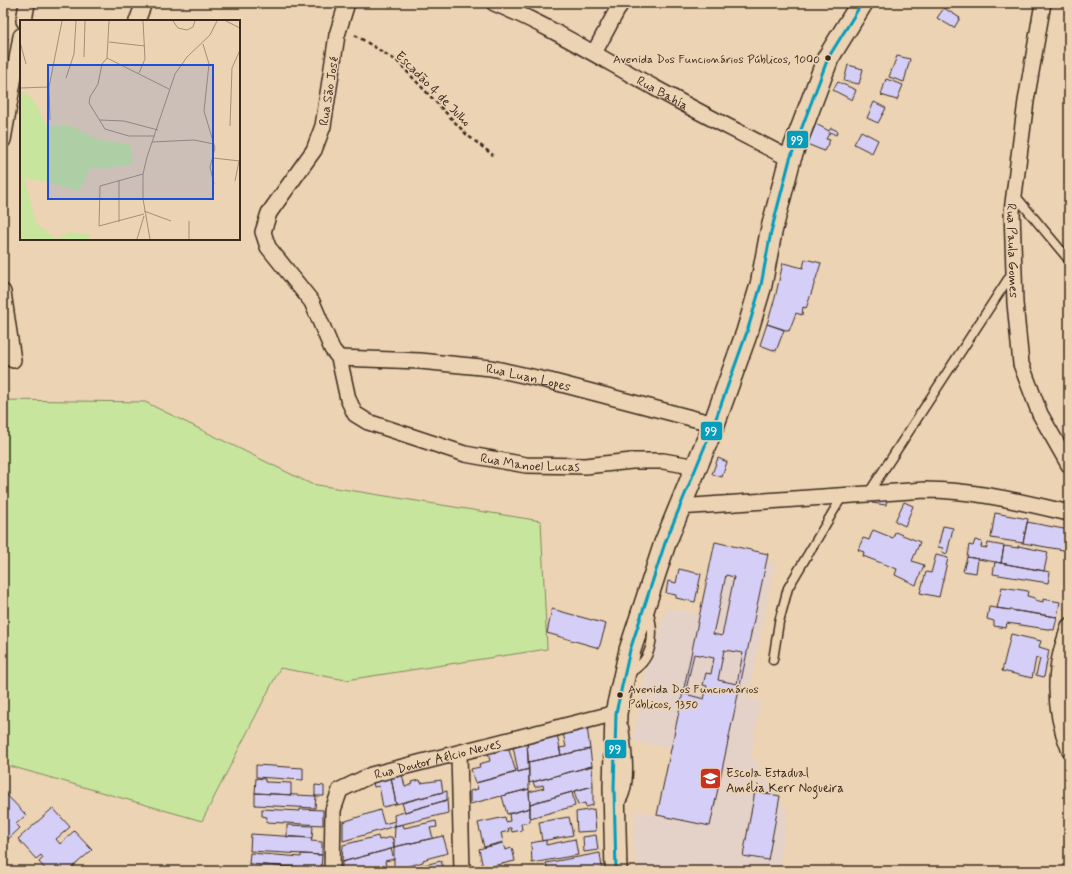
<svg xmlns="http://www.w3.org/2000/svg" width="1072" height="874" font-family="Mynerve,sans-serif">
<rect width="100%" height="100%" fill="#ebd3b3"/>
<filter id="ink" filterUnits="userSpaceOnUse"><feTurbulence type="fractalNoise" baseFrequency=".025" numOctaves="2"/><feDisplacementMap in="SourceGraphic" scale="8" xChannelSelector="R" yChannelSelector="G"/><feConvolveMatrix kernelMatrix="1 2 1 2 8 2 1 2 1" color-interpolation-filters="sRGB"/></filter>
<g filter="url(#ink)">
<path fill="#e4d2c8" d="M719,548L775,563L748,698L761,700L751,755L787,810L779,871H637L633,835L637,810L659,817L677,750L633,741L646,670L667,608L704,615Z"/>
<path fill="#c8e59d" stroke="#82885e" d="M3,400L145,402L311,484L541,521L547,649L346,680L280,668L202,821L3,764Z"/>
<path fill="#d5cff8" stroke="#3b2a1e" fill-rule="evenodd" d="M944,8L960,18L954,28L937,18Z
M3,10L9,11L6,22H3Z
M3,36L8,38L4,52L3,51Z
M897,56L910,59L904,82L889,77Z
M848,65L863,69L859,84L844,81Z
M886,79L903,85L897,100L881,95Z
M838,82L856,90L852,100L833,90Z
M874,102L886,108L878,123L867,118Z
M816,124L829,131L831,128L838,131L836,135L830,132L826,139L830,140L824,151L807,144Z
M861,131L878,140L872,153L854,144Z
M805,259L821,263L808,303L806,308L803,307L802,315L796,313L789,331L767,324L775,298L783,263L803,268Z
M767,324L784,330L776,351L760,345Z
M718,458L727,462L722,477L712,474Z
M874,495L887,496L886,505L872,503Z
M904,502L913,506L905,526L895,521Z
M995,513L1028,519L1023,543L991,538Z
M1027,522L1069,530V551L1023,543Z
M943,526L953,528L947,554L942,552L943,548L938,547Z
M873,530L893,538L895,532L920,542L912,561L924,565L916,585L895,575L897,569L863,556L864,552L858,550L863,538L869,540Z
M975,540L982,542L981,547L987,548L988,543L1004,546L1001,563L967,557L969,545L973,546Z
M715,542L768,554L710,826L657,815ZM726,575L734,577L722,636L713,634ZM724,650L743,653L737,684L718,680ZM694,654L714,658L711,674L706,673L703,685L707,686L704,699L685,694Z
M1004,546L1018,548V546L1048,552L1044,571L1001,563Z
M936,555L948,558L939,597L920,593L926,572L931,573Z
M967,557L978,559L976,573L963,571Z
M995,562L1050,572L1048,583L993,574Z
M679,569L701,574L695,602L676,598V595L666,593L668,581L676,583Z
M1002,587L1028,591L1027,596L1035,598V600L1043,602V599L1060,602L1057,617L997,608Z
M989,607L1057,617L1054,630L1007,623L1006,628L994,626V621L987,619Z
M552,609L606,624L599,648L547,633Z
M1011,634L1041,641L1039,647L1049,650L1044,677L1036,675L1040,659L1036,658L1032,678L1002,671Z
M587,727L590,749L561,755L559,748L566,747L563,733Z
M557,734L561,755L528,762L527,741Z
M527,741L529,769L518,772L513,746Z
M508,747L516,772L475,783L471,769L480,767L479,764L490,761L488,753Z
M590,749L592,766L529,783L528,762Z
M256,765L303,768V780L256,777Z
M592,766L593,786L530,804L529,792L544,788L543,785L535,787L533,782Z
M529,769V789L470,804V791L478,789L476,783Z
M402,774L405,787L413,784L412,782L420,780L421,783L441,780L443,792L396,804L391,777Z
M391,777L396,804L383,807L379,786L374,787L373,782Z
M256,778L265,779V782L291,783V795L255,793Z
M315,785L324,786V796H315Z
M593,786V805L586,807L585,803L578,805L574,791Z
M529,789L530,808L507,814L502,796Z
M3,791L26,815L16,824L20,828L3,844Z
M447,791V800L405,812L402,803Z
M755,791L780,796L768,860L743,856Z
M572,792L575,806L530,818V804Z
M255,793L316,796L315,808L255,805Z
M447,800L448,813L395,826L394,815Z
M53,808L70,827L56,839L60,844L74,831L92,850L68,871H47L39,862L43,858L41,855L36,859L18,839Z
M530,808V822L521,824L522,830L512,832L511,828H508L509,831L501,833L503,842L484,847L478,823L505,817L506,822L510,821L509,814Z
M262,809L300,811V809L323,810V825L266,822L267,817L262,816Z
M594,809L596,831L577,832L576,812Z
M380,810L384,824L395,821V826L343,841V822Z
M569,817L573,835L542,841L539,822Z
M436,821L437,827L430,828L433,838L394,847L395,826L403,824L404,828Z
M287,825L313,826L312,838L287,837Z
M251,834L312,838L311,841L322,842V855L250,851Z
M596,835L598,850L584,852L583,837Z
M378,836L379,840L392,837L394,848L342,862L343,845Z
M443,836L448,853L429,858L423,860V862L394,870V847Z
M575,839L578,855L532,863L531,843L546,840V845Z
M503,843L505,850L512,848L515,861L483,868L479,849Z
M391,849L394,859L385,861L387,871H342V862Z
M250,853L301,857V854L322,855L321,869L249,864Z
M600,853L602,868L590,871H548L546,863Z
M441,861L444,871H399L412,866V870L420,868V866Z
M249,864L321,869V871H249Z"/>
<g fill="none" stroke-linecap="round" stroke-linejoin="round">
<defs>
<path id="lane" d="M1014,194L1069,260
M868,494L1012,273
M773,660L779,622L788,588L843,495
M627,674C653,662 656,635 648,610
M620,803C633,787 627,747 624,727"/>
<g id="street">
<path id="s1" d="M347,3L337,35L323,126L314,150L269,213L263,232L268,247L312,302L332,349L339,358L348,399L355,414L368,422L465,454L526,465L585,466L632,461H663L697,467"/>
<path id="s2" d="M494,3C550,26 602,59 655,88C700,113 745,135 790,159"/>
<path id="s3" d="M1043,3L1026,101L1012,211L1015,303L1021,364L1040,414L1069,465"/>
<path d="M24,21L27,3"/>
<path d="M137,21L144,3"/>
<path d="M594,53L621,3"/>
<path d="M3,140L21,36"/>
<path d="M3,292L13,360"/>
<path id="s4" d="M339,358L420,361L491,368L550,381L714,424"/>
<path d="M679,507L925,490C975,490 1021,502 1069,513"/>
<path d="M1069,626C1065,640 1059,655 1058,669C1055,695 1059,724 1069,749"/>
<path d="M459,754L462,871"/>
<path id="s5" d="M332,871L333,810L340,790L371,775L616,713"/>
</g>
<path id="secondary" d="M616,871L614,788L616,713L630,650L665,543L714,424L747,332L761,285L771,232L790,159L828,58L862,3"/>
</defs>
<use href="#lane" stroke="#3b2a1e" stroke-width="11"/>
<use href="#street" stroke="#3b2a1e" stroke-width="18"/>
<use href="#secondary" stroke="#3b2a1e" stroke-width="24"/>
<path stroke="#3b2a1e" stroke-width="2.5" stroke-dasharray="4 3" stroke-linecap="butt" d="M355,35L397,61L467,135L493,155"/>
<use href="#lane" stroke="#ebd3b3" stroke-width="8"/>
<use href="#street" stroke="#ebd3b3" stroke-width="15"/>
<use href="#secondary" stroke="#ebd3b3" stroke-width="21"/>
<defs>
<path id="bus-1" d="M616,871L614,788L616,713L630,650L665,543L714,424L747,332L761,285L771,232L790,159L828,58L862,3"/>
</defs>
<use href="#bus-1" stroke="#ebd3b3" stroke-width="6"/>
<use href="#bus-1" stroke="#069cbc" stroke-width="3"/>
</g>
</g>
<defs>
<symbol id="school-square" viewBox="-11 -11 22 22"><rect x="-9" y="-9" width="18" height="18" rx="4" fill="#c8321e" stroke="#ebd3b3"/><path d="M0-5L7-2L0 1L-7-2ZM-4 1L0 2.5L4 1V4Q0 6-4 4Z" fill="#fff"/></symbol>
</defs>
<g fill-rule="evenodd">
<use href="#school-square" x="698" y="766" width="25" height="25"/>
</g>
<g fill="#3b2a1e" stroke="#ebd3b3" stroke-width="1.5">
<circle cx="828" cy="58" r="3.5"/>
<circle cx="620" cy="695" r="3.5"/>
</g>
<g text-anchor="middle" stroke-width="3" stroke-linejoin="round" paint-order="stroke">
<g font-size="12" fill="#3b2a1e" stroke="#ebd3b3" text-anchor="end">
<text x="820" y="63">Avenida Dos Funcionários Públicos, 1000</text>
<text x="628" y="693" text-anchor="start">Avenida Dos Funcionários<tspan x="628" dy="15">Públicos, 1350</tspan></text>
</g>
<g font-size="13" fill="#3b2a1e" stroke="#ebd3b3">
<text transform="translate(434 88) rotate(45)" y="5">Escadão 4 de Julho</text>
<text transform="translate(328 91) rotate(-81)" y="5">Rua São José</text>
<text dy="5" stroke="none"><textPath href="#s2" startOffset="191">Rua Bahía</textPath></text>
<text dy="5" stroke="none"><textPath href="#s3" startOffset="250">Rua Paula Gomes</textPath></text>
<text dy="5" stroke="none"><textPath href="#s4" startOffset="191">Rua Luan Lopes</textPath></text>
<text dy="5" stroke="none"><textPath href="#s1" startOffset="639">Rua Manoel Lucas</textPath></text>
<text dy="5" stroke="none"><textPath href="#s5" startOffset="185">Rua Doutor Aélcio Neves</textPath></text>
</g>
<g font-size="13" fill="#3b2a1e" stroke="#ebd3b3" text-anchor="start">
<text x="726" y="777">Escola Estadual<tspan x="726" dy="15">Amélia Kerr Nogueira</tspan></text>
</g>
</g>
<g transform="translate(20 20)">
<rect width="220" height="220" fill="#ebd3b3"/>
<path d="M2,72L14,80L26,106H51L76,119L111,125L112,144L81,149L71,147L59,171L24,161L4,158L16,203L36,219H0ZM51,212L71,215L69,219H37Z" fill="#c8e59d"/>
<path fill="none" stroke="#a58f77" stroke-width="1" d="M89,1L87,38L82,44L78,64L70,77L69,83L85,109L109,116H135M153,1L158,8L167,10L173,7L175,1M206,1L220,8M0,22L6,44M89,22L125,26M183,24L189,44L184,91L195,128L190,147L194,164M64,37L65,1M87,38L149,69M119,53L125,39L123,1M46,58L54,34L56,1M0,68L29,67M30,100L29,67L42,1M80,100L104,101L138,110M210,106L212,48L220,30M132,122L174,120L194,124M193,138L220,141M99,160V202M215,161L219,141M124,191L151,201M169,201V219M79,206L80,166L123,154M79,206L124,194M117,219L124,196M130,219L123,179V154L127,137L155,54L167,37L190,15L197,1"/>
<path fill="#1d4ed8" fill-opacity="0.15" stroke="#1d4ed8" stroke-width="2" d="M28,45H193V179H28Z"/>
<rect width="220" height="220" fill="none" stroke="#3b2a1e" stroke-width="2"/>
</g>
<g stroke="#ebd3b3" stroke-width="1.5">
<rect x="786" y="130" width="23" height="19" rx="4" fill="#069cbc"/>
<rect x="700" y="421" width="23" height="20" rx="4" fill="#069cbc"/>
<rect x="604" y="739" width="23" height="20" rx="4" fill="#069cbc"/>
</g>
<g font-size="11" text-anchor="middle" font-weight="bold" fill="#fff">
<text x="797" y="144">99</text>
<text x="711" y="435">99</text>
<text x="615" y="753">99</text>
</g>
<rect width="1072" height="874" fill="none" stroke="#ebd3b3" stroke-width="16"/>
<rect x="8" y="8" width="1056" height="858" fill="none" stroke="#3b2a1e" stroke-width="1.5" filter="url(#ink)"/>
</svg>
